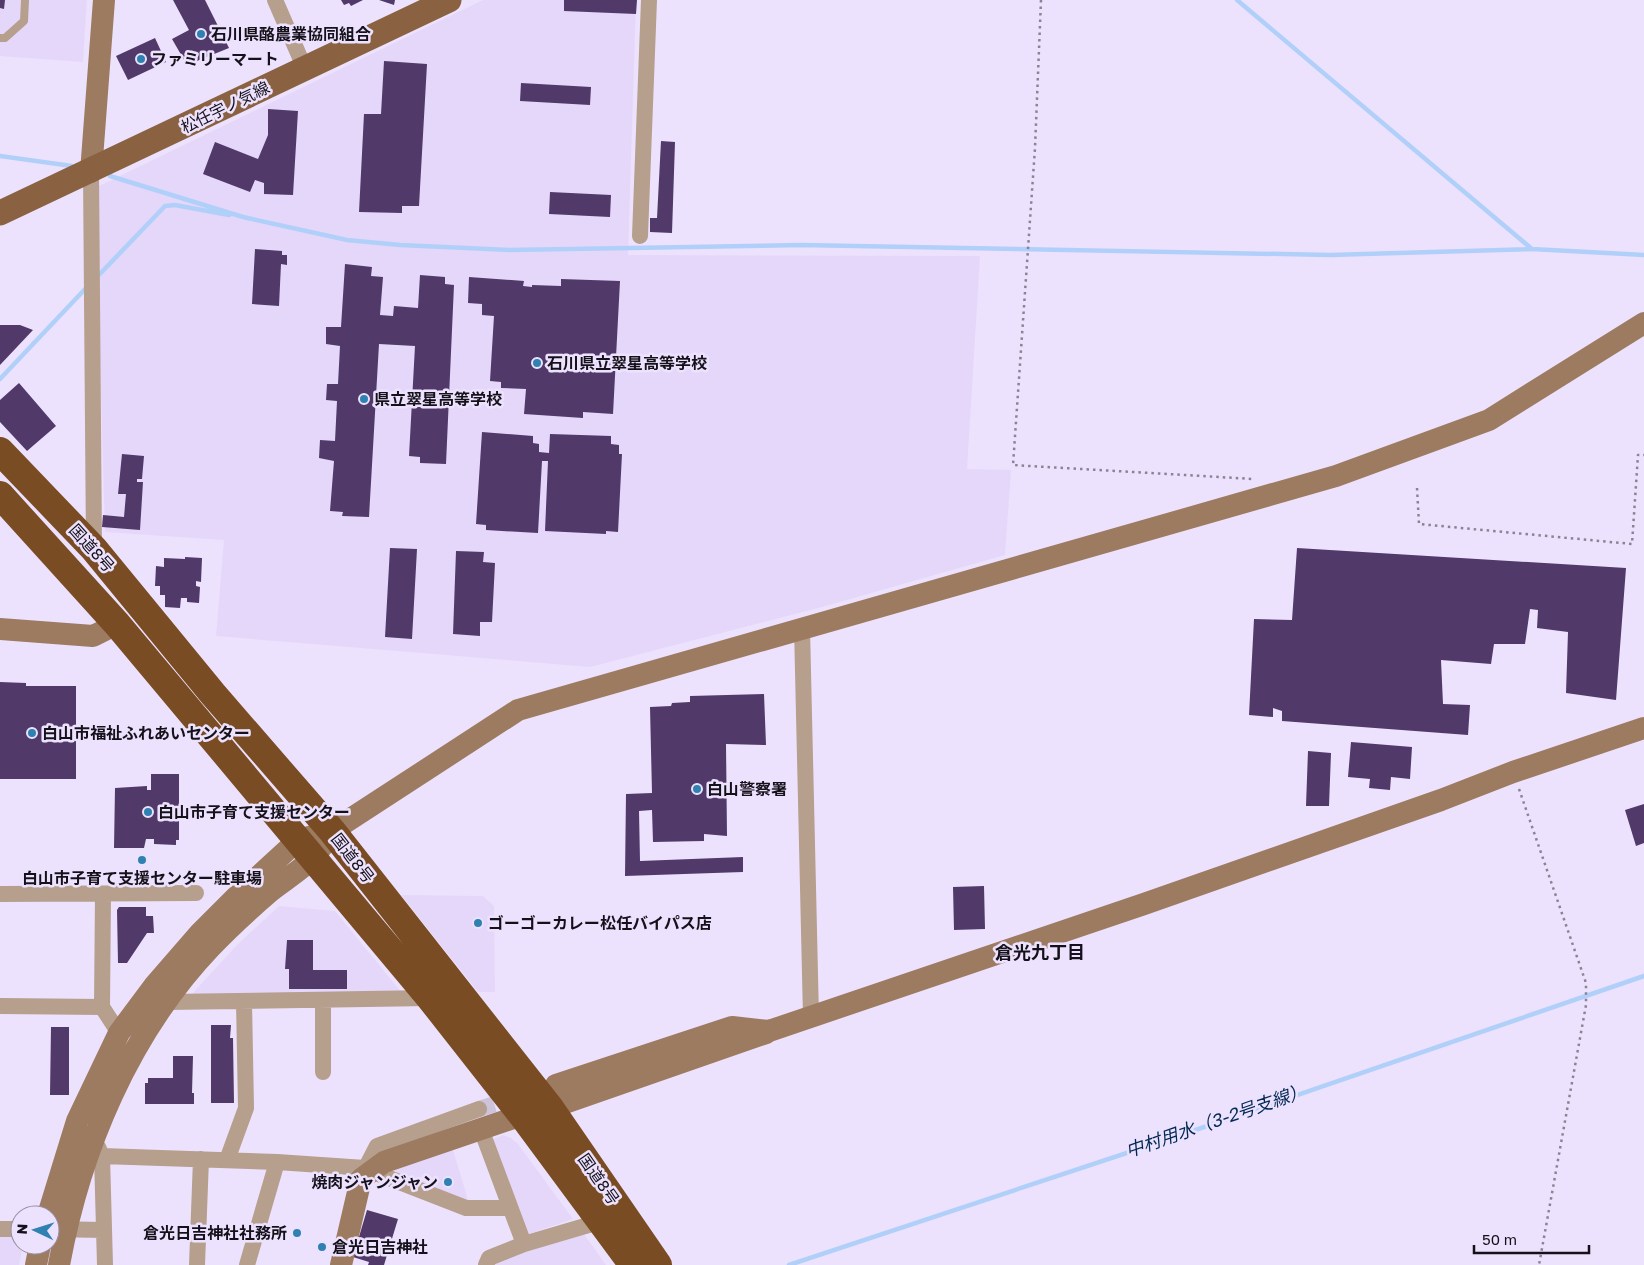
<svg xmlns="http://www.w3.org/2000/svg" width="1644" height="1265" font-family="'Golos Text','Noto Sans JP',sans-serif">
<rect width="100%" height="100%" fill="#ede2fd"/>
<path fill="#e5d7f9" d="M0,0H87L83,62L0,56Z
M483,0H636L628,255L980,256L967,469L1011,470L1005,555L822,607L590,667L216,636L224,540L105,532L95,188Z
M401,895L483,896L494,906L495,992H478Z
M279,906L335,911L402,993L191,995L237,945Z
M503,1135L511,1138L518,1144L573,1219L526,1235L491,1140Z
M453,1150L469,1203L390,1172L417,1159Z
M581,1230L606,1265H492Z
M20,1234V1245H23L19,1265H0V1235Z"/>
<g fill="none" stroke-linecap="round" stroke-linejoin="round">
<path stroke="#b0d0f9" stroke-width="4.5" d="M1237,0L1532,249
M0,156L72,166
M110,176L243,217L347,240L400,245L510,250L801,245L1331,255L1532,249L1644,255
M96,278L165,206L175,205L229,215
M0,379L87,287
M789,1265L1178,1136L1644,976"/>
</g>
<path fill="#513969" d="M0,0H5L4,9L0,8Z
M173,0H205L229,48L187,65L172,39L189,30Z
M341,0H363L351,6L349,3L344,5Z
M379,0H395L394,5Z
M564,0H637L636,14L564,11Z
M155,38L166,62L128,80L116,56Z
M384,61L427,64L419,206H402V213L359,212L364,114H381Z
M521,83L591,87L590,105L520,101Z
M268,109L298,111L293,195L264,194V183L255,180L250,192L203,174L215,142L258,159L268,135Z
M661,141L675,142L672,233L650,232V218H657Z
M550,192L611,195L610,217L549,214Z
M255,249L282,251V255H287V265L281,264L279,306L252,304Z
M345,264L372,267L371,276L383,277L380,315L393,316L394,306L418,308L420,275L445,277V284L454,285L446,464L420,463V457L409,456L415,346L379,344L369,517L342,516L343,512L330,511L334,461L319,458L320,440L335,441L337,401L326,400L327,384H338L340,346L326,344V327H341Z
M469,277L524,281L523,286L532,287V285L561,286V279L620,281L613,414L583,412V418L524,414L526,389L501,388V382L490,381L494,316L482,315V304L468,303Z
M0,325H20L33,330L0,365Z
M19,383L56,426L27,451L0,422V400Z
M482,432L533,436V443L539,444V452L549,453L550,434L611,436V444L619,445V454H622L618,532L606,531V534L545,531L548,461H542L538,533L486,530V525L476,524Z
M122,454L144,456L142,479H137V482H143L140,530L102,527L103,515L124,517L126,494H118Z
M390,548L417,549L412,639L385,637Z
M1297,548L1626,568L1616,700L1566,693L1568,632L1537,628L1538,610L1530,609L1525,644H1494L1491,664L1441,660L1443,704L1470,705L1468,735L1282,721V711L1273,708V717L1249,715L1254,619L1292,620Z
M456,551L484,552L483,562L495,563L492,622H480V636L453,634Z
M185,557L202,558L201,582L196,581V586L200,587L199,603L187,602V598H181L180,608L165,607V595H160V586H155L156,566L164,567V558L185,559Z
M0,682L26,683V686H76V779H0Z
M764,694L766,745L726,744L727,836L704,834V841L653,842L652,810L639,811L640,861L743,857V872L625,876L626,794L652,793L650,707L671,706L672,703L690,702V696Z
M1351,742L1412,747L1410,779L1391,777L1390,790L1369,788L1370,779L1348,777Z
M1308,751L1331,753L1329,806H1306Z
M151,774H179V840H176V845L154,844V839H146L144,848H114L115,788L147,786V790H151Z
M1644,804V843L1636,846L1625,810Z
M984,886L985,929L954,930L953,887Z
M119,907H146V916H153L154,933H147L127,963H118L117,910Z
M287,940H313V970H347V989H289V969H285Z
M211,1025H231L230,1038H233L234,1103H211Z
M51,1027H69V1095H50Z
M173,1056H193L192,1093H194V1104H145V1083H148V1078H173Z
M367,1210L398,1219L384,1265H368L369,1262L353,1257Z"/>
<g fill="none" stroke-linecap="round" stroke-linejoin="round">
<path stroke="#cdc3db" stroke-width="16" stroke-dasharray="16 8" stroke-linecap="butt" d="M479,1109L517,1097"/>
<path stroke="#8a8395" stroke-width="2.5" stroke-dasharray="2.5 4" stroke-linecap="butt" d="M1041,0L1035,148L1013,465L1253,479
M1417,488L1419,524L1632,544L1638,455H1644
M1519,789L1586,983V1005L1539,1265"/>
<path stroke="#b69f8d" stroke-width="8" d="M0,38H5L24,21L25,0"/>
<path stroke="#b69f8d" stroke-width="16" d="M275,0L305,69
M91,172L94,549
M640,236L649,0
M802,628L811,1017
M0,894L196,893
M103,894L102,1007L119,1033
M167,1002L430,998
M0,1006L102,1007
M323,1072V1000
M481,1129L524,1244
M98,1147L102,1156L105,1265
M102,1156L277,1162L365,1168
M227,1160L246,1108L244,1002
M371,1171L466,1208H509
M361,1177L377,1146L479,1109
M0,1229H20
M50,1229L104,1230
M197,1265L201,1159
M247,1265L277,1162
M486,1265L489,1258L524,1244L602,1221"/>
<path stroke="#9d7b61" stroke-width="22" d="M91,172L104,0
M0,629L93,636L117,624
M556,1085L732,1027L769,1031L1144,904L1441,800L1513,772L1644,728
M550,1108L766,1033
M48,1215L77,1121L119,1033L154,986L200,933L236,897L298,840L332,831L518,710L1336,476L1489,420L1644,323
M36,1265L40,1245
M59,1265C80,1150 129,1033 211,947C230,927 251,908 272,890C290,876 310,865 323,845
M341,1265L361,1179L384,1162L522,1115"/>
<path stroke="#8a6241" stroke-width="25" d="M0,213L449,0"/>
<path stroke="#794c23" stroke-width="28" d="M0,451L94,549L213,694L332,831L550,1108L658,1265
M0,495L117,624L430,998L522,1115L633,1265"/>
</g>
<g fill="#2e81b1" stroke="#ede2fd" stroke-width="2">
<circle cx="201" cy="34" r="5"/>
<circle cx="141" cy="59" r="5"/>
<circle cx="537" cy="363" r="5"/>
<circle cx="364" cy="399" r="5"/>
<circle cx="32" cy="733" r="5"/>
<circle cx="697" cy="789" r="5"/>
<circle cx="148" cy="812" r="5"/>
<circle cx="142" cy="860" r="5"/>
<circle cx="478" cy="923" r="5"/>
<circle cx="448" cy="1182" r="5"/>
<circle cx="297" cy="1233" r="5"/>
<circle cx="322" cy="1247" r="5"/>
</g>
<g text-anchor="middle" stroke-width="5" stroke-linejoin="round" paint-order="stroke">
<g font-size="16" font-weight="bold" fill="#15111a" stroke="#ede2fd" text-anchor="start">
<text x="211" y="40">石川県酪農業協同組合</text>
<text x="151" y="65">ファミリーマート</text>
<text x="547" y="369">石川県立翠星高等学校</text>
<text x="374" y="405">県立翠星高等学校</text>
<text x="42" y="739">白山市福祉ふれあいセンター</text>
<text x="707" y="795">白山警察署</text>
<text x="158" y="818">白山市子育て支援センター</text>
<text x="142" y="884" text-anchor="middle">白山市子育て支援センター駐車場</text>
<text x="488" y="929">ゴーゴーカレー松任バイパス店</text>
<text x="438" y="1188" text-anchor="end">焼肉ジャンジャン</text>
<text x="287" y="1239" text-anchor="end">倉光日吉神社社務所</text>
<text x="332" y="1253">倉光日吉神社</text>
</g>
<g font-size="16" fill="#15111a" stroke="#ede2fd">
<text transform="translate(225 107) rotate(-26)" y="6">松任宇ノ気線</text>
<text transform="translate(92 548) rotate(48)" y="6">国道8号</text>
<text transform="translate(353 858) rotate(52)" y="6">国道8号</text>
<text transform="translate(599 1179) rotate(55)" y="6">国道8号</text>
</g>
<g font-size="18" font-weight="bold" fill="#15111a" stroke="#ede2fd">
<text x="1040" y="959">倉光九丁目</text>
</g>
<g font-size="18" font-style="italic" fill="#002854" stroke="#ede2fd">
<text transform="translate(1216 1121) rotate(-19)" y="6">中村用水（3-2号支線）</text>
</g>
</g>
<g transform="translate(35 1230) rotate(274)"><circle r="24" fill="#ede2fd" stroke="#978ea2"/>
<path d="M0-4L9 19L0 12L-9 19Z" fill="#2e81b1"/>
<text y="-8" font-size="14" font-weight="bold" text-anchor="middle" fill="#15111a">N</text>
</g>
<path d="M1474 1245v8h115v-8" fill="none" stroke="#15111a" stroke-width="2.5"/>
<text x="1482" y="1245" font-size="15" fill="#15111a" stroke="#ede2fd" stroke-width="4" paint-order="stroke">50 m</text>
</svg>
